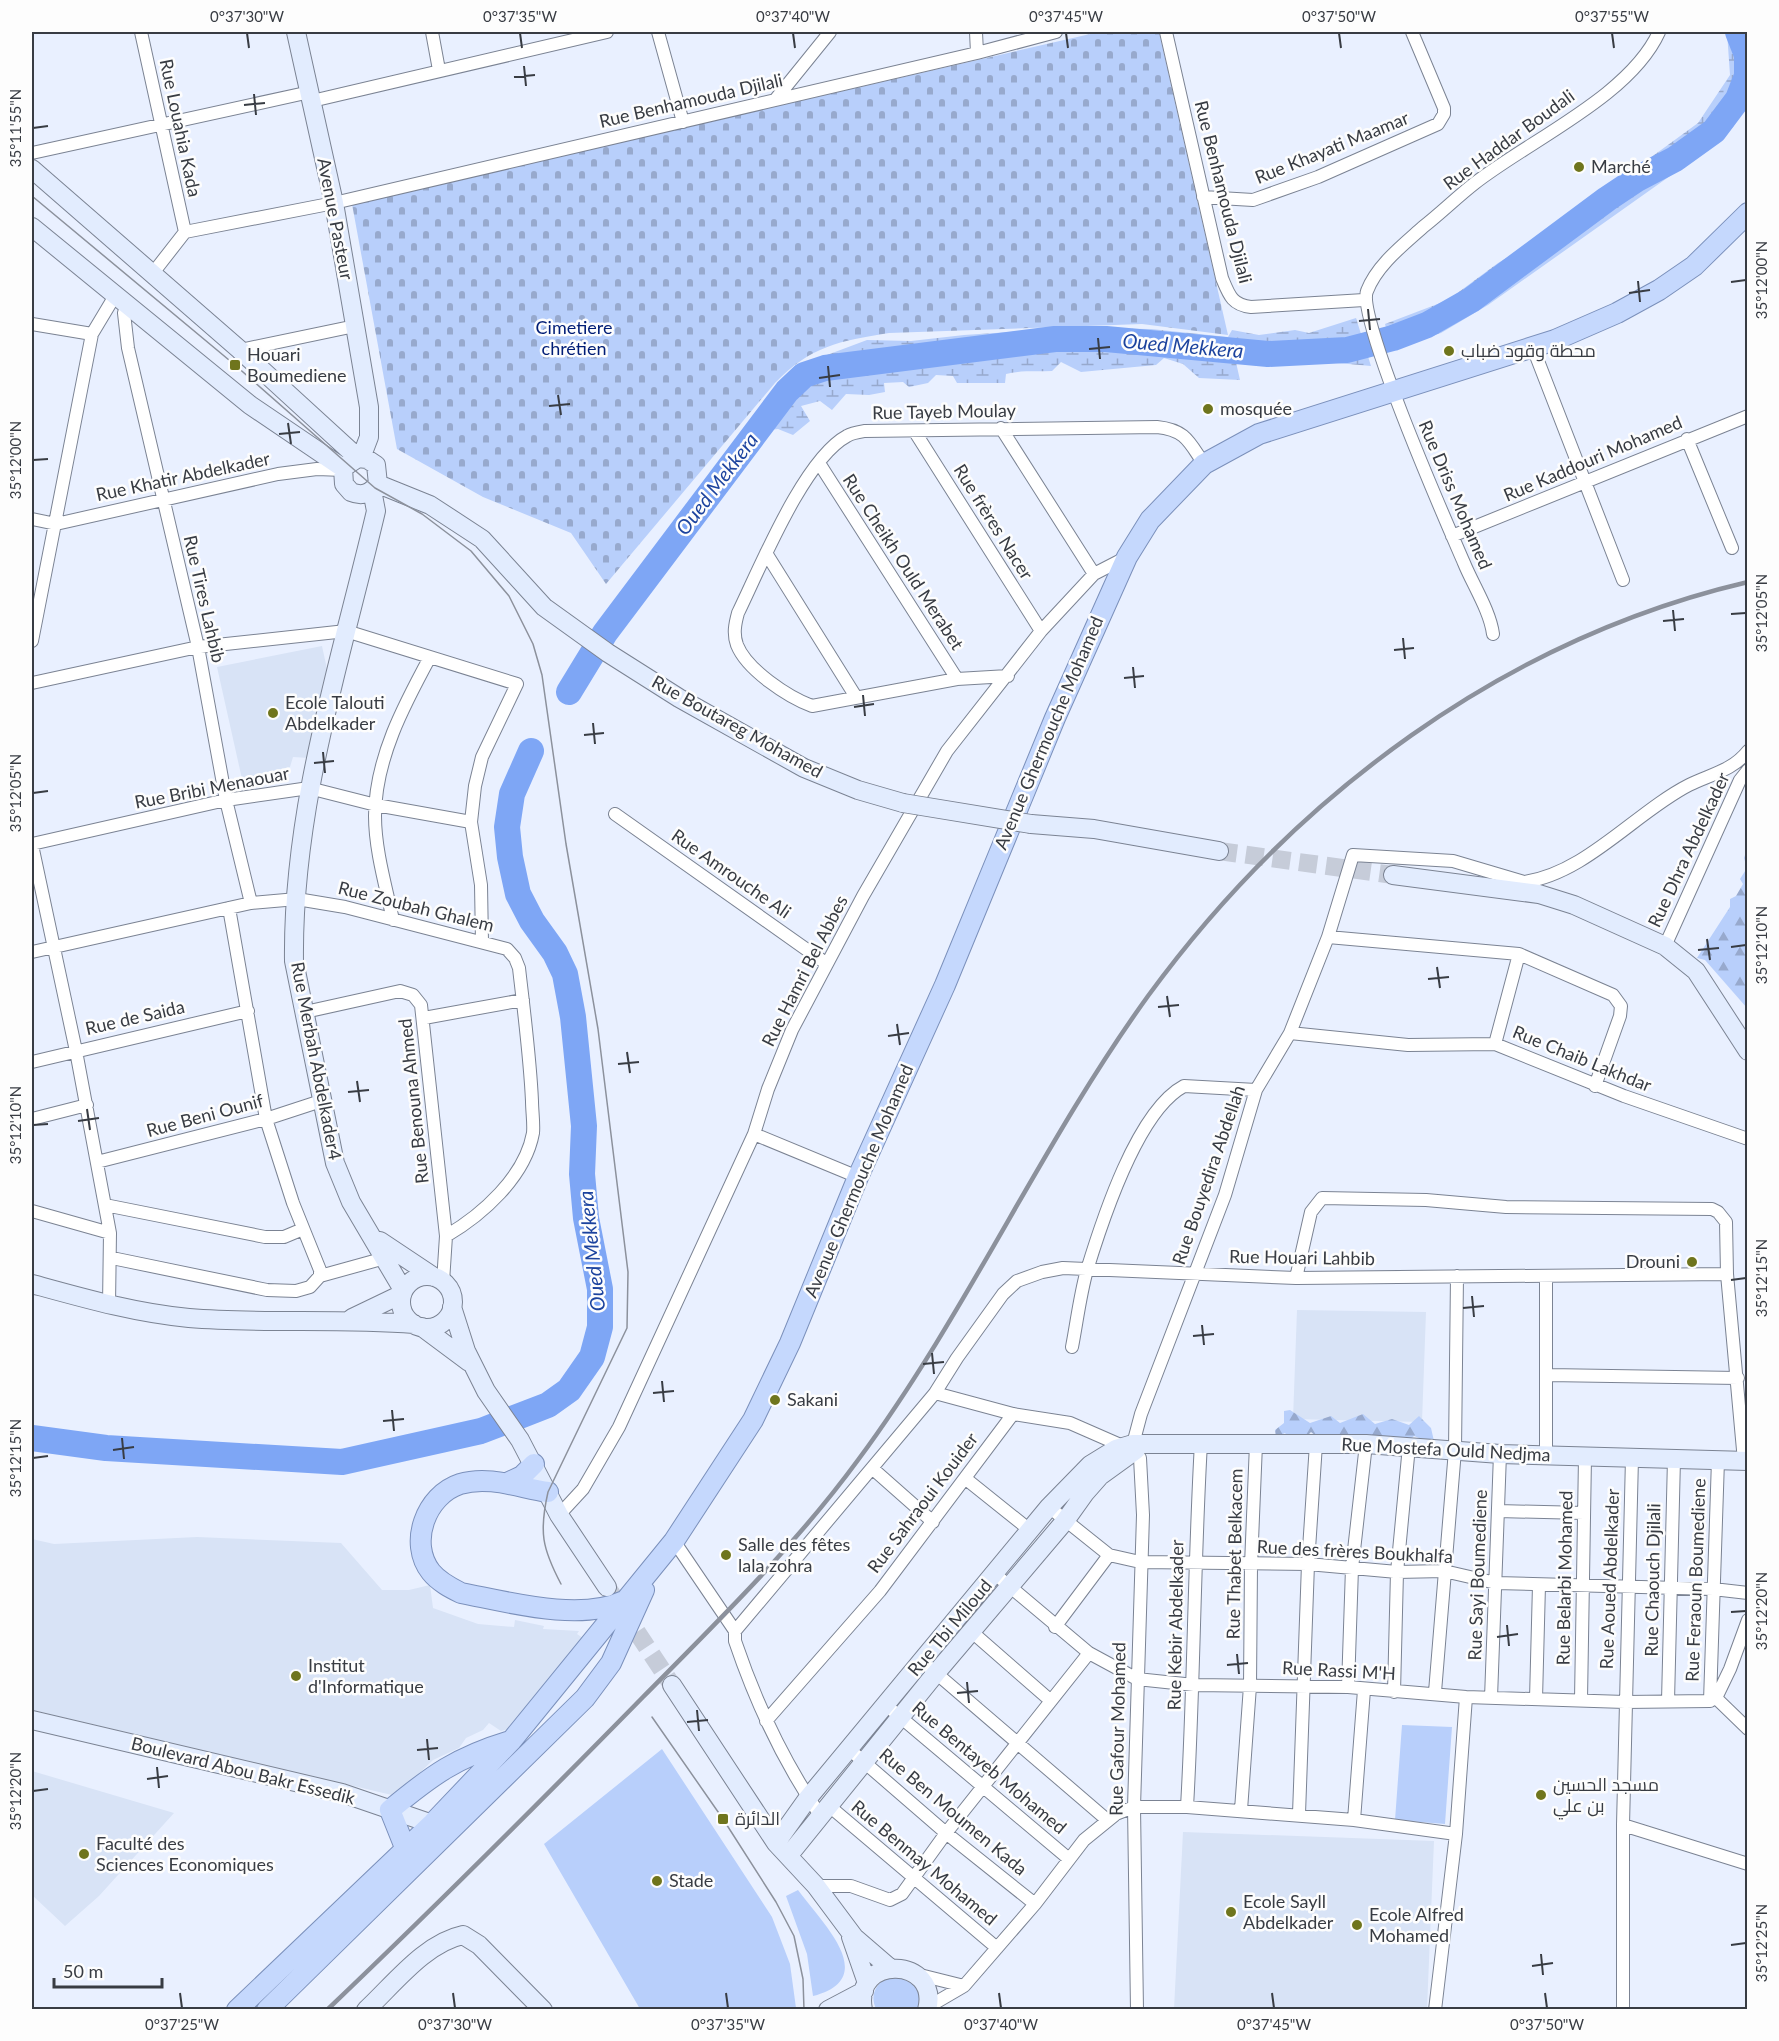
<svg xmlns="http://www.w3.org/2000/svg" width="1779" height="2041" font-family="Lato,Cairo,sans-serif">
<defs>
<pattern id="forest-firs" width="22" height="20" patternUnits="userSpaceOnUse" patternTransform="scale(1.5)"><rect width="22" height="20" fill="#b8cffb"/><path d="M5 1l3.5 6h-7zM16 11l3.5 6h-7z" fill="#97a9cd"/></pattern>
<pattern id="wetland-marsh" width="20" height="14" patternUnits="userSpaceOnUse" patternTransform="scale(1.5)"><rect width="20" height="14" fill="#b8cffb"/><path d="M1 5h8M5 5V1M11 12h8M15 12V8" fill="none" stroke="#97a9cd"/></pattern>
<pattern id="cemetery-stones" width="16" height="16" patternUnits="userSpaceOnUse" patternTransform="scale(1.5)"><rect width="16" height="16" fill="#b8cffb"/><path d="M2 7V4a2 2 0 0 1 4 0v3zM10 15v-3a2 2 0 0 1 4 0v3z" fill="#97a9cd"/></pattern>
</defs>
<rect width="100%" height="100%" fill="#e9f0ff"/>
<path fill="#d8e3f6" d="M322,646L327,669L309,758L293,757L290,767L242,779L217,667Z
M1297,1310L1426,1312L1422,1422L1293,1419Z
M197,1537L341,1543L382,1590H409L430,1585L433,1608L478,1624L514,1627L515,1620L544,1626L543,1629L579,1631L577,1634L589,1642L517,1727L501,1731L489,1723L483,1730L466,1738L459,1748L433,1760L396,1796L32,1710V1539L54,1544Z
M32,1771L174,1813L99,1896L65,1926L32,1895Z
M1183,1832L1434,1841L1427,2009H1174Z"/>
<path fill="#b8cffb" d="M1402,1725L1452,1727L1445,1824L1395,1820Z
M662,1749L772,1917L790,1964L796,2008L640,2009L544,1844Z
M798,1890C821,1922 882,1978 813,1996L807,1954L786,1896Z
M886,1977H908L921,1995L918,2009H876C870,1996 875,1986 886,1977Z"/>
<path fill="url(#forest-firs)" d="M1747,849H1748L1747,1008L1705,960L1697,958L1730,907V899L1736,896L1743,884L1740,879L1747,868L1744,858Z
M1290,1410L1310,1423L1331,1416L1340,1423L1363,1414L1375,1424L1392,1419L1409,1425L1419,1416L1431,1428L1434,1441L1421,1444L1419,1438L1414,1436L1405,1444L1321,1440L1311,1432L1305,1438L1290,1439L1285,1433L1276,1437L1275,1430L1284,1423V1411Z"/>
<path fill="url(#wetland-marsh)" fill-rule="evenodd" d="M1727,32H1747L1748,92L1745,93L1747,103L1733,127L1718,142L1488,305L1441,333L1395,349L1393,342L1403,338L1388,335L1385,324L1448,300L1498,263L1539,239L1698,123L1730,75ZM1710,130L1691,157L1675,159L1656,179L1630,182L1604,205L1589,225L1530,260L1507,282L1461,312L1447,314L1445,324L1407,337L1410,328L1431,320L1441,323L1446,310C1465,303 1484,297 1500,285C1510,278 1515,264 1525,258C1546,245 1570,237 1588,220C1615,194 1609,180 1653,176L1671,154L1687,157L1695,136Z
M1356,318L1371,366L1303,360C1292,365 1251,358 1235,358L1240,380L1199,378L1183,364L1164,358L1156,365L1081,372L1061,362L1052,371C1036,372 1022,370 1006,374L1005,383H957L953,376L936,375L928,383L909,387L903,382L884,383L885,392L869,395L846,394L832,410L820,401L801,406L810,421L793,435L778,429L747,433L803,364L867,340L911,341L964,335L1073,328L1151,329L1228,337L1232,330L1259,335L1295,330L1309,333Z"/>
<path fill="url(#cemetery-stones)" d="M1099,32H1159L1228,335L1142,324L889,333C839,341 811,346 775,383L606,584L571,533L483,497L397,449L352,204Z"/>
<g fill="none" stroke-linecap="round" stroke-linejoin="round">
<path stroke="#7ea6f5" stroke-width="26" d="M569,692L605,633L787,391L804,375L825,368L1055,339H1106L1268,354L1347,350L1393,338L1427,325L1471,300L1607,199L1637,179L1675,159L1714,131L1738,99L1747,76V55L1738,32
M32,1438L106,1448L342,1462L481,1431L548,1405L569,1390L592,1357L600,1327V1289L586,1218L582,1174L584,1126L573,1017L565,974L555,953L532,921L518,894L510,857L507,827L512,794L531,751"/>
<path stroke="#c6ccd9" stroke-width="18" stroke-dasharray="18 9" stroke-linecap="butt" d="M1219,851L1393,875
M607,1587L672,1685"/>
<defs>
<path id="street" d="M141,32L185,232
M432,32L439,70
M658,32L683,122
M976,32L977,53
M1166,32L1222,278C1229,295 1232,305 1251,307L1364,300
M775,100L830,32
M312,101L607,32
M32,153L310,92
M1203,197L1253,200L1318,177L1438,124L1444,114V108L1412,32
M153,273L185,232L334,203L977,53L1056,32
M127,304L124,313L128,348L198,647L226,800L251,903
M32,324L92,334
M1533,348L1623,580
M240,350L355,326
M1001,428L1094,574
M915,432L1041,631
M1687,439L1732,548
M819,463L957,679
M32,519L56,524L278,474L317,469L343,470
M1452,536L1748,416
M766,553L856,697
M1493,634C1490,611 1473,585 1464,563C1448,526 1356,317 1367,291C1377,265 1403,245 1423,227C1441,213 1457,197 1475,183C1530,140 1630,96 1659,32
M32,641L92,334L116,294
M1008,676L957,679L812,706C788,697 747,670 737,645C733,634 735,624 738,613C760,568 804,459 847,436C852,433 859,432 865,431L1157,427C1186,430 1189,442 1204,464
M32,683L198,647L346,631L517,684L482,757L475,786L471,822L481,885L482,942
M615,814L827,964
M32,844L226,800L309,788L376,805L471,822
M32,845L76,1051L110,1233L109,1305
M229,908L266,1119L293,1203L320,1270V1276
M393,920C386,887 375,850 375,816C375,759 404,705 430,657
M1328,937L1519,954L1613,995L1621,1006L1620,1016L1595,1086
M1665,946L1740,780L1748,770
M32,952L251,903L297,899L345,907L507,949L515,958L519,968C524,1012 530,1057 532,1101C532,1111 534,1124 533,1133C525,1177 482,1215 446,1236
M305,1012L400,991L413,995L421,1005L446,1236L443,1282
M424,1018L523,1000
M1290,1033L1408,1045L1495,1044L1624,1096L1748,1139
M1495,1044L1519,954
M32,1062L248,1011
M32,1119L87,1105
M754,1134L858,1177
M97,1162L266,1119L321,1101
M105,1205L265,1237H284L303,1229
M32,1211L110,1233
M112,1258L267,1290L296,1291L310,1287L320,1276L385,1258
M1546,1277V1455
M1296,1278L1311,1212L1322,1198L1426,1200L1506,1207L1712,1209L1718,1212L1726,1222L1727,1274L1744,1461
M1072,1347C1077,1321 1080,1295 1087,1270C1102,1221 1137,1111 1184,1086L1256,1090
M1548,1375L1738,1378
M935,1393L1013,1414L1070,1423L1134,1451L1140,1458L1143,1515L1134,1807L1137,2010
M1133,1444L1141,1414L1225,1195L1256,1090L1290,1033L1328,937L1353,855L1453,861L1524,882C1585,874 1636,812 1689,785C1711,774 1732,771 1748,751
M873,1469L933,1522
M966,1479L1031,1531
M1049,1507L1109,1555L1140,1562L1308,1564L1397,1572L1444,1571L1496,1583L1713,1589L1748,1593
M1498,1511L1584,1513
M559,1515L583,1489L619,1427L754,1134L768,1089L792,1030L863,896L947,751L1041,631L1094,574L1125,558
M674,1541L735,1631
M995,1574L1089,1653L1137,1679L1194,1685L1348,1687L1466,1697L1625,1702L1710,1701L1716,1698
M1055,1627L1109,1555
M972,1632L1051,1701
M922,1661L1106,1819
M1348,1687L1352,1568L1366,1444
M1394,1692L1397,1572L1409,1446
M1435,1692L1455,1450L1457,1276
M1491,1698L1500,1454
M1716,1698L1730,1669L1748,1620
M1716,1698L1748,1729
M1536,1699L1539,1585
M1581,1700L1585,1457
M1668,1701L1674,1459
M1710,1701L1718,1460
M886,1705L1069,1859
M766,1721L880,1591L1013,1414
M849,1749L946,1833L1035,1904
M828,1805L997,1948
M1187,1807C1194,1686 1194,1564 1201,1443
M1241,1810L1250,1686L1251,1565L1256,1444
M1299,1814L1308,1564L1316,1444
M820,1815C783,1761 756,1703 735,1641V1631L935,1393L957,1358L1003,1294L1017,1281L1042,1272L1063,1268L1296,1278L1727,1274
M1354,1820L1456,1834
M1623,1825L1748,1864
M816,1886H851L890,1900L902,1894L946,1833L1089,1653
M916,1974L964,1986L928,2007
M964,1986L1035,1904L1084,1840L1116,1814L1134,1807H1187L1354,1820L1364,1690
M1435,2010L1456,1834L1466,1697
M1623,2010V1825L1632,1458"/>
<path id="secondary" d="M296,32L334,203L369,407V437L361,458
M32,169L240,350L358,458L367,459L376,465L378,484C370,493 363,497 351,492L344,484L343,468L358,458
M32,227L250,405L343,468
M378,484L430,505L482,539L544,607L608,653L679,698L804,768L858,790L903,803
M372,490L376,511C341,660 292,807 294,961L335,1163L351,1202L403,1290
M1031,824L1094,829L1219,851
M1393,875L1539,894L1574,905L1665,946L1696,971L1748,1051
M380,1241L434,1277
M401 1302a26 26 0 1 1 52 0a26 26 0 1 1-52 0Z
M32,1284C83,1298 135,1313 189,1318C264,1324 339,1318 414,1324
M452,1307L466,1351L486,1391L520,1440L559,1515L607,1587
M352,1318L402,1294
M422,1327L469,1362
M672,1685L776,1843L816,1886L854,1937L890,1968
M32,1720L342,1793L444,1828
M776,1843L808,1798L1049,1507L1090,1465L1116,1449L1133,1444H1366L1500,1454L1748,1461
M789,1855L936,1673L1065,1521L1085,1493L1100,1476L1136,1450
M851,1937L867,1983
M366,2010C394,1984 425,1943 463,1935L479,1945L543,2010
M828,2010L864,1991
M863,2010C852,1953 941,1957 927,2010"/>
<path id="primary" d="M507,1483L522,1476L534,1464
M548,1492C520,1488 489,1475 460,1484C426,1495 408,1543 431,1572C439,1582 451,1588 461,1593C508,1602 580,1622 624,1601
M406,1850L390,1810C432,1775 457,1757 510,1741
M237,2010L433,1823L512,1740L674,1541L753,1420L790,1343L858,1177L945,985L1055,718L1127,557L1150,520L1204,464L1259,434L1555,340L1617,313L1659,290L1694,266L1748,213
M267,2010L585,1698L611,1663L644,1590"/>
</defs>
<use href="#street" stroke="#7b8393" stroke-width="14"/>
<use href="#secondary" stroke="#7b8393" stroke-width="20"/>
<use href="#primary" stroke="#7b90bb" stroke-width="22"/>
<use href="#street" stroke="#fff" stroke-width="12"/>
<use href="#secondary" stroke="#e2ecfe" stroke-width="18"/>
<use href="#primary" stroke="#c5d8fd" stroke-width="20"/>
<path stroke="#8c919c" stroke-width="1.5" d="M32,196L235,365L375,488L422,514L471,551L509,596L533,644L542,675L566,844L598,1029L628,1272L627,1328L548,1492C539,1532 542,1548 561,1584
M652,1717L723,1819L776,1902L794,1936L803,1979L804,2010"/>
<path stroke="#8c919c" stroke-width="4.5" d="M327,2010C435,1907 539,1803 643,1697C718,1621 795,1546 858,1460C967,1313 1041,1144 1148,996C1294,796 1504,639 1748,582"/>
<defs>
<path id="secondary-bridge" d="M903,803L1031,824"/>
</defs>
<use href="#secondary-bridge" stroke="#7b8393" stroke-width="20" stroke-linecap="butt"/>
<use href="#secondary-bridge" stroke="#e2ecfe" stroke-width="18"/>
</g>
<path fill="none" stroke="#383c43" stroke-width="2" d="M247,33L249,48M520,33L522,48M793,33L795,48M1066,33L1068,48M1339,33L1341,48M1612,33L1614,48M524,66L526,86M514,77L535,75M254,94L256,115M244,105L265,103M33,128L48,126M1638,281L1640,302M1731,282L1746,280M1629,293L1650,290M1368,309L1370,330M1359,321L1380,319M1098,338L1100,359M1089,349L1110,347M828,366L830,387M819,378L840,375M558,395L561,415M549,406L570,404M288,423L291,444M279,434L300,432M33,460L48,459M1673,610L1675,631M1731,614L1746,613M1663,621L1684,619M1403,638L1405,659M1394,650L1414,648M1133,667L1135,688M1124,678L1144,676M863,695L865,716M854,707L874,704M593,723L595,744M584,735L604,733M323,752L325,773M314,763L334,761M33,793L48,791M1707,939L1710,960M1731,947L1746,945M1698,950L1719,948M1437,967L1440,988M1428,979L1449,977M1167,996L1170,1017M1158,1007L1179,1005M897,1024L900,1045M888,1036L909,1033M627,1052L630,1073M618,1064L639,1062M357,1081L360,1102M348,1092L369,1090M87,1109L90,1130M78,1121L99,1118M33,1125L48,1124M1731,1280L1746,1278M1472,1296L1474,1317M1463,1308L1484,1306M1202,1325L1204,1345M1193,1336L1214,1334M932,1353L934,1374M923,1364L944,1362M662,1381L664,1402M653,1393L674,1391M392,1410L394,1431M383,1421L404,1419M122,1438L124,1459M113,1450L134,1447M33,1458L48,1456M1731,1612L1746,1611M1507,1625L1509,1646M1497,1637L1518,1634M1237,1654L1239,1674M1227,1665L1248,1663M967,1682L969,1703M957,1693L978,1691M697,1710L699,1731M687,1722L708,1720M427,1739L429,1760M417,1750L438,1748M157,1767L159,1788M147,1779L168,1776M33,1791L48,1789M1731,1945L1746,1943M1541,1954L1543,1975M1532,1966L1553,1963M180,1993L182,2008M453,1993L455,2008M726,1993L728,2008M999,1993L1001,2008M1272,1993L1274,2008M1545,1993L1547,2008"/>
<g fill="#6f751d" stroke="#fdfdfd" stroke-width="2">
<circle cx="1579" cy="167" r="6"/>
<circle cx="1449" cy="351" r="6"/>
<rect x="229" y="359" width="12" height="12" rx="3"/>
<circle cx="1208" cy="409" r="6"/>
<circle cx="273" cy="713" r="6"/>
<circle cx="1692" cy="1262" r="6"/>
<circle cx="775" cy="1400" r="6"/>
<circle cx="726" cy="1555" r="6"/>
<circle cx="296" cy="1676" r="6"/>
<circle cx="1541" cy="1795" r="6"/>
<rect x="717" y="1813" width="12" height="12" rx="3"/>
<circle cx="84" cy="1854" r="6"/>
<circle cx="657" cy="1881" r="6"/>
<circle cx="1231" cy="1912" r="6"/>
<circle cx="1357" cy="1925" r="6"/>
</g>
<g text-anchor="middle" stroke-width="5" stroke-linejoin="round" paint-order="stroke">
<g font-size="18" fill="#383c43" stroke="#fdfdfd">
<text transform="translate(691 101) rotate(-13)" y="6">Rue Benhamouda Djilali</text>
<text transform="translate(180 128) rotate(78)" y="6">Rue Louahia Kada</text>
<text transform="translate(1509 140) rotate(-36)" y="6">Rue Haddar Boudali</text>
<text transform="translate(1332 148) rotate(-22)" y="6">Rue Khayati Maamar</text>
<text transform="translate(1223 192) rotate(76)" y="6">Rue Benhamouda Djilali</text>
<text transform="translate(335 219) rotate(79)" y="6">Avenue Pasteur</text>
<text transform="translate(944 412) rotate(-1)" y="6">Rue Tayeb Moulay</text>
<text transform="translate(1593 459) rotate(-23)" y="6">Rue Kaddouri Mohamed</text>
<text transform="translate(183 477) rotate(-12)" y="6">Rue Khatir Abdelkader</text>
<text transform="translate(1455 495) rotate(67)" y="6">Rue Driss Mohamed</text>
<text transform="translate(993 522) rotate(58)" y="6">Rue frères Nacer</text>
<text transform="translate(903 562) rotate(57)" y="6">Rue Cheikh Ould Merabet</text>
<text transform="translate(204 599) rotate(77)" y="6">Rue Tires Lahbib</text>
<text transform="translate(737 727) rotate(29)" y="6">Rue Boutareg Mohamed</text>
<text transform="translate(1049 733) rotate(-67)" y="6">Avenue Ghermouche Mohamed</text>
<text transform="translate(212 788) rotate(-11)" y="6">Rue Bribi Menaouar</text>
<text transform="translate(1689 850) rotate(-65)" y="6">Rue Dhra Abdelkader</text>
<text transform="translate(731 874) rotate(35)" y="6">Rue Amrouche Ali</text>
<text transform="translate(416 907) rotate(14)" y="6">Rue Zoubah Ghalem</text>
<text transform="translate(805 971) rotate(-63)" y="6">Rue Hamri Bel Abbes</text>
<text transform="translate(135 1018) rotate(-13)" y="6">Rue de Saida</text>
<text transform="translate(1582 1059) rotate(22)" y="6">Rue Chaib Lakhdar</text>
<text transform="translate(316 1061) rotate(79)" y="6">Rue Merbah Abdelkader4</text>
<text transform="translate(414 1101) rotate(-96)" y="6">Rue Benouna Ahmed</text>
<text transform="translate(205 1116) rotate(-15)" y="6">Rue Beni Ounif</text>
<text transform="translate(1209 1175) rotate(-71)" y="6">Rue Bouyedira Abdellah</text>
<text transform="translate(859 1181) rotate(-67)" y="6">Avenue Ghermouche Mohamed</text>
<text transform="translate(1302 1258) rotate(1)" y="6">Rue Houari Lahbib</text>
<text transform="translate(1446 1450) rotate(3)" y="6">Rue Mostefa Ould Nedjma</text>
<text transform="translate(923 1503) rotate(-53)" y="6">Rue Sahraoui Kouider</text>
<text transform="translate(1355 1552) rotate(3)" y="6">Rue des frères Boukhalfa</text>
<text transform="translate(1235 1554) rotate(-89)" y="6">Rue Thabet Belkacem</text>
<text transform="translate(1478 1575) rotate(-88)" y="6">Rue Sayi Boumediene</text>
<text transform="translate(1565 1578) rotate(-89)" y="6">Rue Belarbi Mohamed</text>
<text transform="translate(1610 1579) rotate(-88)" y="6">Rue Aoued Abdelkader</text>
<text transform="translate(1653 1580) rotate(-89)" y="6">Rue Chaouch Djilali</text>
<text transform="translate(1696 1580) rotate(-88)" y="6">Rue Feraoun Boumediene</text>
<text transform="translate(1176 1625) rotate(-89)" y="6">Rue Kebir Abdelkader</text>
<text transform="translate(950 1628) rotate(-50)" y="6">Rue Tbi Miloud</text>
<text transform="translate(1339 1671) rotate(3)" y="6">Rue Rassi M'H</text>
<text transform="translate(1118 1729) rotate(-89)" y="6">Rue Gafour Mohamed</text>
<text transform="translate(989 1768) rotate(40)" y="6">Rue Bentayeb Mohamed</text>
<text transform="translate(243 1771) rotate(14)" y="6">Boulevard Abou Bakr Essedik</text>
<text transform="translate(953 1812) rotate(40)" y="6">Rue Ben Moumen Kada</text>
<text transform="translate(924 1863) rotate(40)" y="6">Rue Benmay Mohamed</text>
</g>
<g font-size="18" fill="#383c43" stroke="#fdfdfd" text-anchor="start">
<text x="1591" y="173">Marché</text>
<text x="1461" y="357">محطة وقود ضباب</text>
<text x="247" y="361">Houari<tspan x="247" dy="21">Boumediene</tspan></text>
<text x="1220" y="415">mosquée</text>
<text x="285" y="709">Ecole Talouti<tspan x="285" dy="21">Abdelkader</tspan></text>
<text x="1680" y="1268" text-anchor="end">Drouni</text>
<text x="787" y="1406">Sakani</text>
<text x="738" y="1551">Salle des fêtes<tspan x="738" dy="21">lala zohra</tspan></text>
<text x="308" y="1672">Institut<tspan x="308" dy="21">d'Informatique</tspan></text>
<text x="1553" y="1791">مسجد الحسين<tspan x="1553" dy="21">بن علي</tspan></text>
<text x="735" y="1825">الدائرة</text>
<text x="96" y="1850">Faculté des<tspan x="96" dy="21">Sciences Economiques</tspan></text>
<text x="669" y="1887">Stade</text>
<text x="1243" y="1908">Ecole Sayll<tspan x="1243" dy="21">Abdelkader</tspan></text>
<text x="1369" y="1921">Ecole Alfred<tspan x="1369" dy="21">Mohamed</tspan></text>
</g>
<g font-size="18" fill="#001d76" stroke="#fdfdfd">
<text x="574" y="334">Cimetiere<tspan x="574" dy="21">chrétien</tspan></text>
</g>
<g font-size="20" font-style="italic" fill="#1c439e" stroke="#fdfdfd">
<text transform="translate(1183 346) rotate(5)" y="7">Oued Mekkera</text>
<text transform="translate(717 484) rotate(-53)" y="7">Oued Mekkera</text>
<text transform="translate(592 1251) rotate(-96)" y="7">Oued Mekkera</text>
</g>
</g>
<rect width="1779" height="2041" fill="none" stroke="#fdfdfd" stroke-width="66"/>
<path d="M54 1978v9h108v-9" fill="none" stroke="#383c43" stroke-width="3"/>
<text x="63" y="1978" font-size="18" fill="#383c43" stroke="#fdfdfd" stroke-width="4.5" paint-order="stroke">50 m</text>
<rect x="33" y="33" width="1713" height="1975" fill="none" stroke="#383c43" stroke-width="2"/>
<g font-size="15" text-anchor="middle" fill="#383c43">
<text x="247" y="22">0°37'30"W</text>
<text x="520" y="22">0°37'35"W</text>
<text x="793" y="22">0°37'40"W</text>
<text x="1066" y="22">0°37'45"W</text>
<text x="1339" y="22">0°37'50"W</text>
<text x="1612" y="22">0°37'55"W</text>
<text transform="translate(16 128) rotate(-90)" y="5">35°11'55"N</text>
<text transform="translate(1762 280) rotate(-90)" y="5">35°12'00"N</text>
<text transform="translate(16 460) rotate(-90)" y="5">35°12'00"N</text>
<text transform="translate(1762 613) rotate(-90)" y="5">35°12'05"N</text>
<text transform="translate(16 793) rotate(-90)" y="5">35°12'05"N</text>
<text transform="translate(1762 945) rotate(-90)" y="5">35°12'10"N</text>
<text transform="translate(16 1125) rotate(-90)" y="5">35°12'10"N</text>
<text transform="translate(1762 1278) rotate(-90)" y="5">35°12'15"N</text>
<text transform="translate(16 1458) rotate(-90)" y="5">35°12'15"N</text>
<text transform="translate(1762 1611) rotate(-90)" y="5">35°12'20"N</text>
<text transform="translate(16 1791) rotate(-90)" y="5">35°12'20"N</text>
<text transform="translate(1762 1943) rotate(-90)" y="5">35°12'25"N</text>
<text x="182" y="2030">0°37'25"W</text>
<text x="455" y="2030">0°37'30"W</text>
<text x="728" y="2030">0°37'35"W</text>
<text x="1001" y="2030">0°37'40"W</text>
<text x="1274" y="2030">0°37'45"W</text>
<text x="1547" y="2030">0°37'50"W</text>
</g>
</svg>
